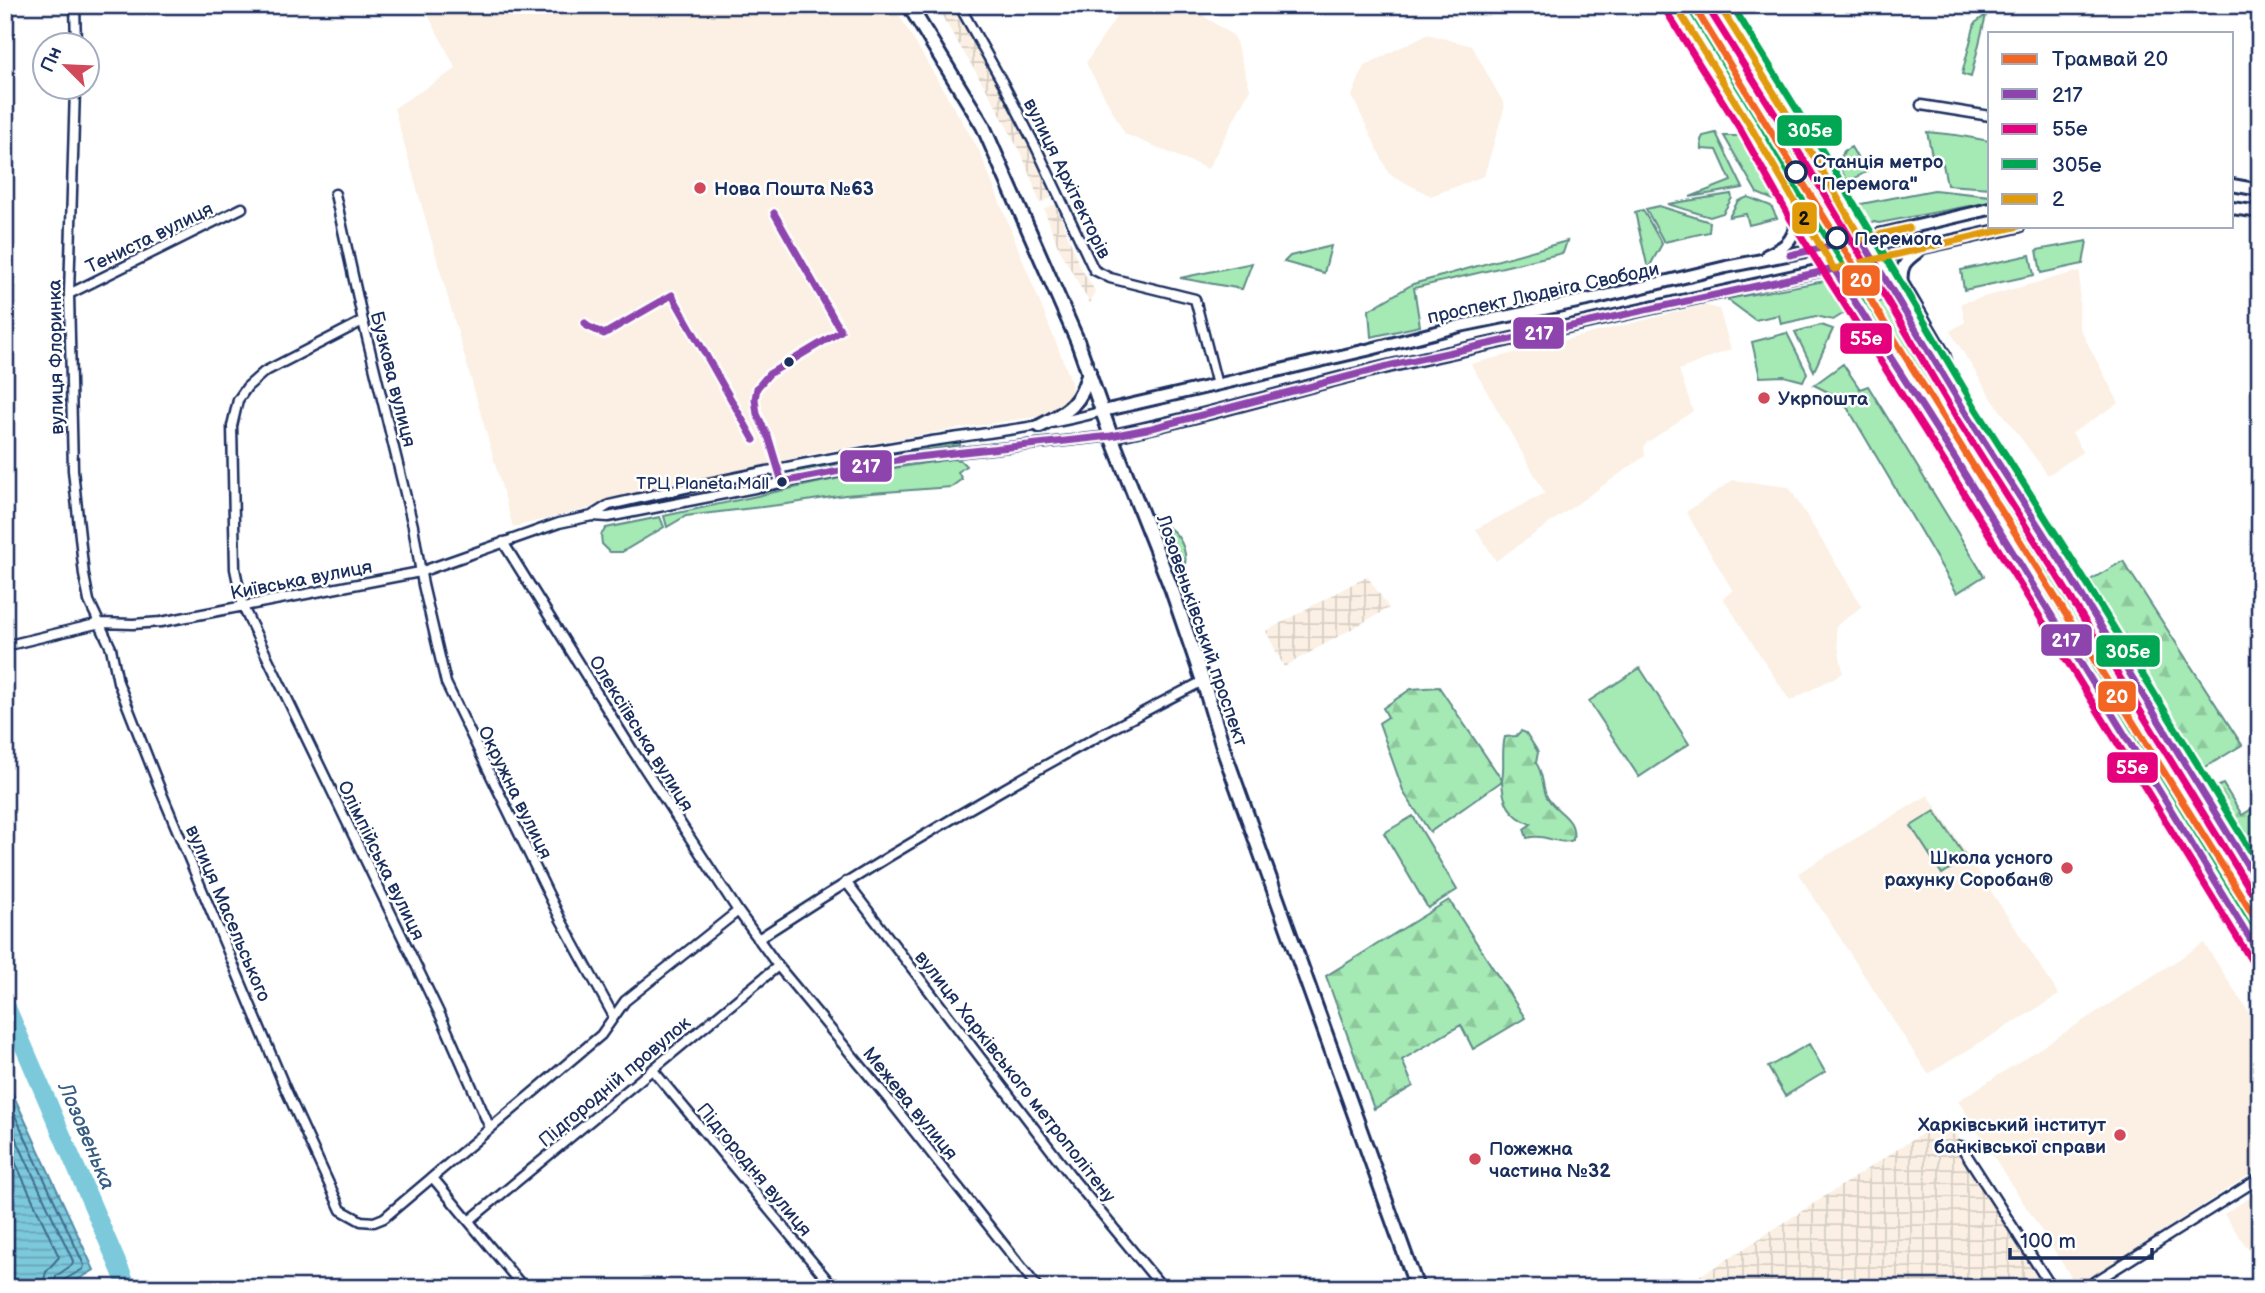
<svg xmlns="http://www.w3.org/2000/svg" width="2265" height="1293" font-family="'Balsamiq Sans',sans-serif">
<defs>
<pattern id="industrial-grid" width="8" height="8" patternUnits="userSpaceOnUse" patternTransform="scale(1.75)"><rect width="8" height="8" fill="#fbf0e3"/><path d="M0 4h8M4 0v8" fill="none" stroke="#d7cec5"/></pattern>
<pattern id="forest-firs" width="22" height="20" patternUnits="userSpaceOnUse" patternTransform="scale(1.75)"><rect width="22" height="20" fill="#a5e9b4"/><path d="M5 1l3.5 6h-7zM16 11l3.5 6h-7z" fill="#8dc89d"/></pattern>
<pattern id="water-rules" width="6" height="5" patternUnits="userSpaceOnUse" patternTransform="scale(1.75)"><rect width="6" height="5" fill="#7cc9db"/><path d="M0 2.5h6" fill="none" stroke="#65a4b5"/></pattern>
</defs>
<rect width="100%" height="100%" fill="#fff"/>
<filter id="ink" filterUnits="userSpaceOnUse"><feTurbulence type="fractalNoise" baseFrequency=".0143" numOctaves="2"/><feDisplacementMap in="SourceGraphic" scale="14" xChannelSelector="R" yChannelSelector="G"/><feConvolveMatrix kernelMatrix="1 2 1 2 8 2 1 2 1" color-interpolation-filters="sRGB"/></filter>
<g filter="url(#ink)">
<path fill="#fbf0e3" d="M423,5H893L979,150L1070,378L1072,389L1068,401L1061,410L1048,415L960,428L811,454L513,527L394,108L456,69Z
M1124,5H1187L1234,36L1250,89L1208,169L1125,134L1086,63Z
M1427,34L1472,46L1505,106L1484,176L1431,196L1389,174L1352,96L1364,66Z
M2080,271L2079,327L2119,403L2072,433L2083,452L2048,475L1992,399L1950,331L1965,322L1961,303Z
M1704,305L1719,309L1731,349L1679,370L1693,411L1644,445L1645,456L1496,561L1476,529L1545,493L1471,364Z
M1733,480L1789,487L1862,606L1835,627L1843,673L1790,701L1723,598L1733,591L1686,512Z
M1928,795L2059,995L1928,1074L1798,873Z
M2204,943L2260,1030V1168L2077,1286L1958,1101Z
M2260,1191V1267L2224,1214Z"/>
<path fill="url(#industrial-grid)" d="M935,5H950L967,32L991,73L1035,159L1052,198L1040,203L1024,160L994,102Z
M1056,204L1079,265L1095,291L1090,304L1058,247L1044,209Z
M1367,576L1389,608L1284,667L1266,631Z
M1946,1118L2056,1288H1678L1720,1264Z"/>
<path fill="#a5e9b4" stroke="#608c89" stroke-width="2" d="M1685,5H1709L1825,196L1812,203L1772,137L1767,140Z
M1986,15L1971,77L1962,74L1975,23Z
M1927,132L1956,135L1990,141V188L1947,185L1943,164L1934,165Z
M1716,133L1743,188L1690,197L1731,181L1717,150L1702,149L1701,140L1703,136Z
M1724,136H1740L1778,202L1757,193Z
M1851,147L1866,172L1848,182L1838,165L1844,151Z
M1934,190L1990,196V202L1879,223L1869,221L1856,205Z
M1731,194L1732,198L1723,213L1710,217L1668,204Z
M1748,197L1771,206L1777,218L1749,225L1746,214L1729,217L1738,201Z
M1829,203L1841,223L1839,227L1827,233L1822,230L1811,212Z
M1659,206L1710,222L1709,232L1664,242L1646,209Z
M1643,210L1662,244L1648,269L1635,212Z
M1567,241L1563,253L1414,288L1420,326L1371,337L1369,310L1413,284Z
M2087,241L2083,264L2041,273L2037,250Z
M1331,246L1324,273L1284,262L1290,256Z
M2030,255L2034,275L1964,290L1961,270Z
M1252,263L1242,289L1180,278Z
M1868,271L1874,273L1885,290L1868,301L1857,284V279L1862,272Z
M1825,281L1832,288L1846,312L1833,320L1816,316L1781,324L1779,315L1755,320L1727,299Z
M1883,300L1920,359L1925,356L2260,897V937L1871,307Z
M1821,325L1833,329L1814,371L1795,332Z
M1787,333L1807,373L1803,381L1784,376L1760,377L1752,342Z
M1843,364L1860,389L1868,386L1984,576L1957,593L1849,410L1838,397L1814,385Z
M960,442V445L868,460L795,474V471Z
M952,459L960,460L966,466L958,472L962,479L951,487L845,495L787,504L686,516L667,527L664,516L868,472Z
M660,517L664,527L622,552H610L602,544L601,535L606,528Z
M1162,525C1181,529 1196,566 1176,576L1171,572L1159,533Z
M1640,668L1689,744L1639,777L1589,701Z
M1935,811L1966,858L1942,874L1911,826Z
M1413,816L1457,890L1428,908L1384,833Z
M1809,1044L1825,1072L1785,1096L1768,1067Z"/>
<path fill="url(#forest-firs)" stroke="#608c89" stroke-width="2" d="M2123,561L2242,745L2199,771L2085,583Z
M1439,687L1502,780C1505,766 1501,751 1505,737L1516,736L1521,731L1526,733L1538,752L1536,763C1543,772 1542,784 1546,795C1554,813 1577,815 1573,840C1559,846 1545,833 1527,838L1524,829L1531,824C1510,816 1503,803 1502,781L1430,832L1404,793L1379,723L1388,717L1383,708L1411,689Z
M2223,784L2242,815L2260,804V860L2215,788Z
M1449,900L1525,1018L1473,1049L1461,1025L1402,1060L1413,1086L1374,1109L1326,976Z"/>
<path fill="url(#water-rules)" stroke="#558ba9" stroke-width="2" d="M5,1077L94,1270L64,1288H5Z"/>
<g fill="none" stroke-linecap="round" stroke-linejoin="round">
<path stroke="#426d90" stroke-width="2" d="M5,1094L84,1265L83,1269L64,1280L62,1288
M5,1115L73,1261L72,1265L56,1276L53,1288
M5,1140L59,1257L46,1272L42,1288"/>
<path stroke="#7cc9db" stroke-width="18" d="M5,1003L128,1288"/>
<defs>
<path id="minor" d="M75,5L76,46
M959,5L1004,85L1036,147L1094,270L1110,278L1195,299L1217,385
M75,88L69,294L73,470L84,575L89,601L111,648L118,682L162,794L286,1090L341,1210L361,1221L374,1222L384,1218L601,1035L625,1001L738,911
M1921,105L1990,116
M335,194L363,321L413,526L423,585L446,683L561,920L613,1015
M69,294L242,208
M363,321L264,372L247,387L238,400L232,426L235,569L243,607L443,1021L490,1128
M593,515L609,505C710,482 811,461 913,444C977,433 1040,429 1103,411
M503,542L633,751L738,911L778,966L890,1101L1038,1288
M5,646L100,623L133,624L161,622L420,572L559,523L592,516L608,517L908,458L1111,436
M846,882L1074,1180L1163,1288
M758,939C902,845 1051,759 1203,681
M653,1070L834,1288
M1961,1146L2052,1288
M433,1178L524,1288
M470,1220L778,966
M2085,1288L2260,1178"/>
<path id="secondary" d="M1675,5L1749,124L1800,214L1956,460L2260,955
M1719,5L1819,165L1966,413L2062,563L2260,886
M2232,185L2260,190
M2232,208L2260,212
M1918,252C1905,261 1900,267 1902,283L1943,353L1952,380
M1767,255C1783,248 1793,242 1796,223L1789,207
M1103,411L1367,350L1460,326L1597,298L1726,267L1822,248L1990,209
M1111,436C1206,417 1299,387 1394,365C1602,317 1811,274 2019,226"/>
<path id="trunk" d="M909,5L983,126L1077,340L1111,436L1172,590L1203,681L1225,754L1417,1288
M1040,426C1068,412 1082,403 1089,371"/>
</defs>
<use href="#minor" stroke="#1b2f5e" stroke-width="13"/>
<use href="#secondary" stroke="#1b2f5e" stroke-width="16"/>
<use href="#trunk" stroke="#1b2f5e" stroke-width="18"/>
<use href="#minor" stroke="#fff" stroke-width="8"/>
<use href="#secondary" stroke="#fff" stroke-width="10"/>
<use href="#trunk" stroke="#fff" stroke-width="12"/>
<defs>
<path id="bus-1" d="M774,213L841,331L769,374L757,388L755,399L757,414L769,439L782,482L908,458L1111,436L1152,428L1392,365L1834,269L1956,460L2260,955
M1790,255L1861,239L1966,413L2062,563L2260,886
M585,323L587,326L604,334L672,295L754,440"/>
<path id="bus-2" d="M1666,11L1740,129L1791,220L1947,466L2251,960
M1710,11L1810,170L1957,418L2053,569L2251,891"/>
<path id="bus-3" d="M1688,5L1758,118L1809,209L1965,455L2260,935
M1732,5L1828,160L1975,407L2071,558L2260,866"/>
<path id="bus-4" d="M1675,5L1749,124L1834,269L2019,226
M1719,5L1819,165L1861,239L1909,228"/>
</defs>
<use href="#bus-1" stroke="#fff" stroke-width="12"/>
<use href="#bus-2" stroke="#fff" stroke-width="12"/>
<use href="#bus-3" stroke="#fff" stroke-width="12"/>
<use href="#bus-4" stroke="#fff" stroke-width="12"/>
<use href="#bus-1" stroke="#8e44ad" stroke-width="7"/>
<use href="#bus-2" stroke="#e5007d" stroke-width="7"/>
<use href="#bus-3" stroke="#00a651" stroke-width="7"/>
<use href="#bus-4" stroke="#e19a09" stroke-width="7"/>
<defs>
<path id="tram-1" d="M1693,5L1853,264L1873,304L1893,337L2260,926"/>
</defs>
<use href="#tram-1" stroke="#fff" stroke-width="12"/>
<use href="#tram-1" stroke="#f26522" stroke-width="7"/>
</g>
</g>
<g fill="#fff" stroke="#1b2f5e" stroke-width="3.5">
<circle cx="1796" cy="172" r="10"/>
<circle cx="1837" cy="238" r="10"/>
</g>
<g fill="#d1495b" stroke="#fff" stroke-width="2.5">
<circle cx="700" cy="188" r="7"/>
<circle cx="1764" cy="398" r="7"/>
<circle cx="2067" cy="868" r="7"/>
<circle cx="2120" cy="1135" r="7"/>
<circle cx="1475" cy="1159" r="7"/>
</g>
<g fill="#1b2f5e" stroke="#fff" stroke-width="2.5">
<circle cx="789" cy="362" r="6"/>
<circle cx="782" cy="482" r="6"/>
</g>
<g text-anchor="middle" stroke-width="5" stroke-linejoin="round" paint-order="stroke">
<g font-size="17" fill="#1b2f5e" stroke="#fff" text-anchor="end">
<text x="769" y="489">ТРЦ Planeta Mall</text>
</g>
<g font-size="19" font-weight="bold" fill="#1b2f5e" stroke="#fff" text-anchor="start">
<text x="1813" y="168">Станція метро<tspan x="1813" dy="22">"Перемога"</tspan></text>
<text x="1854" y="245">Перемога</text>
</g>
<g font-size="19" fill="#1b2f5e" stroke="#fff">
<text transform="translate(1068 178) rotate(64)" y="7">вулиця Архітекторів</text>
<text transform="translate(149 237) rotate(-26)" y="7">Тениста вулиця</text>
<text transform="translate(1543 292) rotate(-12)" y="7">проспект Людвіга Свободи</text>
<text transform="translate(55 357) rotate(-91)" y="7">вулиця Флоринка</text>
<text transform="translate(394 379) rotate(76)" y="7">Бузкова вулиця</text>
<text transform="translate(301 579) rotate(-11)" y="7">Київська вулиця</text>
<text transform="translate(1203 630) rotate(71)" y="7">Лозовеньківський проспект</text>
<text transform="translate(642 733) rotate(58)" y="7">Олексіївська вулиця</text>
<text transform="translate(516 792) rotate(64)" y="7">Окружна вулиця</text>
<text transform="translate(382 860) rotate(64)" y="7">Олімпійська вулиця</text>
<text transform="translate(229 913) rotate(67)" y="7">вулиця Масельського</text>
<text transform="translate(1016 1076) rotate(52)" y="7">вулиця Харківського метрополітену</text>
<text transform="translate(614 1081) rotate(-40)" y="7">Підгородній провулок</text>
<text transform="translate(911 1103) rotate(51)" y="7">Межева вулиця</text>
<text transform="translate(755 1169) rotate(50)" y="7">Підгородня вулиця</text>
</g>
<g font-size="19" font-weight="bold" fill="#1b2f5e" stroke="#fff" text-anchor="start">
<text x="714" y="195">Нова Пошта №63</text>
<text x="1778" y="405">Укрпошта</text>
<text x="2053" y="864" text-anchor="end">Школа усного<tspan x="2053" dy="22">рахунку Соробан®</tspan></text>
<text x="2106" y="1131" text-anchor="end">Харківський інститут<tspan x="2106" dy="22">банківської справи</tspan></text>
<text x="1489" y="1155">Пожежна<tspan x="1489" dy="22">частина №32</tspan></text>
</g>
<g font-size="21" font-style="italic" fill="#385d84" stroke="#fff">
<text transform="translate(87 1136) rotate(67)" y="7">Лозовенька</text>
</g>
</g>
<g stroke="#fff" stroke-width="2.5">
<rect x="1776" y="114" width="67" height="33" rx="7" fill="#00a651"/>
<rect x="1791" y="201" width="27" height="34" rx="7" fill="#e19a09"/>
<rect x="1841" y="264" width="40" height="33" rx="7" fill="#f26522"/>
<rect x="1512" y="316" width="53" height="34" rx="7" fill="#8e44ad"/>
<rect x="1839" y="322" width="54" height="33" rx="7" fill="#e5007d"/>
<rect x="839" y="449" width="54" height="34" rx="7" fill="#8e44ad"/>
<rect x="2040" y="623" width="53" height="34" rx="7" fill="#8e44ad"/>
<rect x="2095" y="634" width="66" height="34" rx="7" fill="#00a651"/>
<rect x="2097" y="680" width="40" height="33" rx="7" fill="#f26522"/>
<rect x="2106" y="751" width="53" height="33" rx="7" fill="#e5007d"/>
</g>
<g font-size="19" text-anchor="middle" font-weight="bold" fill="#fff">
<text x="1810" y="137">305e</text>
<text x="1861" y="287">20</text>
<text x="1539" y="340">217</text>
<text x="1866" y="345">55е</text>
<text x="866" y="473">217</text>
<text x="2066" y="647">217</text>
<text x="2128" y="658">305e</text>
<text x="2117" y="703">20</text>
<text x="2132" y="774">55е</text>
</g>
<g font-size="19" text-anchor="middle" font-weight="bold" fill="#111">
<text x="1804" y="225">2</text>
</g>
<rect width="2265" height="1293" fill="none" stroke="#fff" stroke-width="28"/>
<rect x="14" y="14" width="2237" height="1265" fill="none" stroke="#1b2f5e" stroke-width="2.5" filter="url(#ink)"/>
<rect x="1988" y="32" width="245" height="196" fill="#ffffff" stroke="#a4acbf" stroke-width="2"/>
<rect x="2002" y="54" width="35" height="10" fill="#f26522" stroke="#a4acbf" stroke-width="2"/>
<text x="2052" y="66" font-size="21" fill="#1b2f5e">Трамвай 20</text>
<rect x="2002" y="89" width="35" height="10" fill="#8e44ad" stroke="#a4acbf" stroke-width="2"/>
<text x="2052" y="102" font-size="21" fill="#1b2f5e">217</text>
<rect x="2002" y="124" width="35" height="10" fill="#e5007d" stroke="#a4acbf" stroke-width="2"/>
<text x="2052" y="136" font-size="21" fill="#1b2f5e">55е</text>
<rect x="2002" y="159" width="35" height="10" fill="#00a651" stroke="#a4acbf" stroke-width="2"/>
<text x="2052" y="172" font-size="21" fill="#1b2f5e">305e</text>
<rect x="2002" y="194" width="35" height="10" fill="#e19a09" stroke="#a4acbf" stroke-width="2"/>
<text x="2052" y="206" font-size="21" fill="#1b2f5e">2</text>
<g transform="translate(66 66) rotate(294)"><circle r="33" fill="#ffffff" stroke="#a4acbf" stroke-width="2"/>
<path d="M0-5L12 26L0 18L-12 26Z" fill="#d1495b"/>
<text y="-10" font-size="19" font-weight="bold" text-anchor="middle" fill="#1b2f5e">Пн</text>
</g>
<path d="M2010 1248v10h142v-10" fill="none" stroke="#1b2f5e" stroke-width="3.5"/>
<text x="2020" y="1248" font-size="21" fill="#1b2f5e" stroke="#ffffff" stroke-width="5" paint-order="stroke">100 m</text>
</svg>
